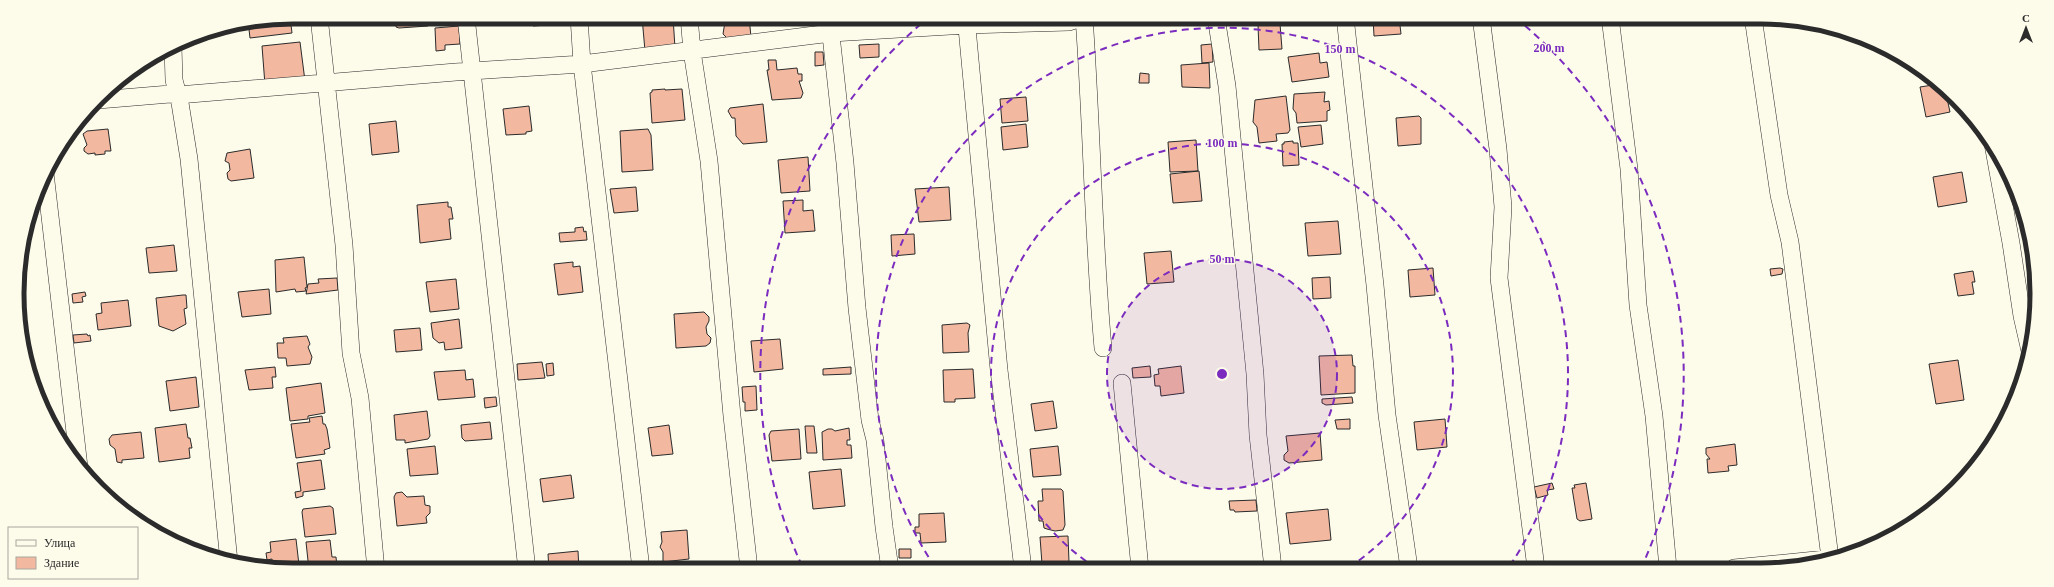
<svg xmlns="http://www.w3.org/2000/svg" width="2054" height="587" font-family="'Times New Roman',serif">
<rect width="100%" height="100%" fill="#fdfbea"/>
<path fill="#f2b8a0" stroke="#2b2b2b" d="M290,17L292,33L250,38L248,21Z
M396,17H427L428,26L399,28L396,27Z
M533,17H563V21L561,24H556L554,23L548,25L533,26Z
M642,17H673L675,48L645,51Z
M721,17H749L751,37L727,38L723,34L725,22Z
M869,17H880V20L877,24L872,23Z
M1373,17H1399L1401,34L1374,36Z
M1280,24L1282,49L1259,50L1258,25Z
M459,26L460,44L445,45V50L436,51L435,28Z
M300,42L305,81L265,85L262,46Z
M879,44V57L860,58L859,45Z
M1212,44L1213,62L1202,63L1201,45Z
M815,52H823L824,65L815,66Z
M1319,53L1320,63L1327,62L1329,77L1292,82L1288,57Z
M768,60H776L777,70L797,68L798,74H802V81H799L803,93L801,98L772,100L767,70H769Z
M1209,63L1210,88L1182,87L1181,65Z
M1140,73L1149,74V83H1139Z
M1939,84L1945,89L1950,112L1926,117L1920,87Z
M665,89V90L682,89L685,120L652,123L650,93L652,92V90Z
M1325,92L1324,102L1329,101L1330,110L1327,111V121L1297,123L1296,113L1293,109L1294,94Z
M1286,96L1290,130L1288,133L1276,134L1277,141L1259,143L1257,127L1253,122L1255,100Z
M1026,97L1028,121L1002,123L1000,99Z
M763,104L767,142L743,144L736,136L735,118H732L728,111L730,108Z
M529,106L532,131L526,132V134L506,135L503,109Z
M1419,116L1421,118V144L1398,146L1396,118Z
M396,121L399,152L372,155L369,124Z
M1026,124L1028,147L1003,150L1001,127Z
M1321,125L1323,144L1301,147L1298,127Z
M108,129L111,151H105V154L95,155V153L88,154L84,151V148L87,145L83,134L87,131Z
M648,129L651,135L653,170L622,172L620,131Z
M1196,140L1198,171L1170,172L1168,142Z
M1293,141V143H1298L1299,165L1283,166L1282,144H1284V142Z
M250,149L254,178L231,181L228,179L227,173L230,170L229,163L225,161L227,153Z
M808,157L810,191L781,193L778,160Z
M1199,171L1202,201L1173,203L1170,174Z
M1962,172L1967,202L1938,207L1933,177Z
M636,187L638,211L614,213L610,189Z
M949,187L951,220L919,222L915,189Z
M803,200V211L813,210L815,231L785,233L783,201Z
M448,202V207H451L453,219H449L451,239L420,243L417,205Z
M1338,221L1341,254L1308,256L1305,223Z
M583,227L584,232L586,231L587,240L560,242L559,233L575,232V228Z
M914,234L915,254L892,256L891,235Z
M174,245L177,271L149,273L146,248Z
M1171,251L1174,282L1147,284L1144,253Z
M304,257L307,287L305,288L306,291L296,292L295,289L276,292L275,260Z
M573,262V267L580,266L583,292L558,295L554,264Z
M1433,268L1435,295L1410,297L1408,270Z
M1780,268L1783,269L1782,274L1771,276L1770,269Z
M1973,271L1975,282H1972L1974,294L1958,296L1954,274Z
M1330,277L1331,298L1313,299L1312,278Z
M337,278L338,290L306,294L308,284L319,283L318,279Z
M456,279L459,309L430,312L426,282Z
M269,289L271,314L242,317L238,292Z
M85,292L86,296L82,297L83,302L73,303L72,294Z
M183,295H186L187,308L184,309L186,324L173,331L159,326L156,298Z
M128,300L131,326L98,330L96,314L102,313L101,303Z
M704,312L709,317V321L706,327L707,334L711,338L710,343L706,346L676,348L674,314Z
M459,319L462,348L445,350L444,342L439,343L433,338L431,323Z
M967,323L970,325L968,333L969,352L943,353L942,325Z
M420,328L422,350L396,352L394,330Z
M87,334L88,336L90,335L91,341L74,343L73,335Z
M307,336L310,344L308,347L312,357L310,364L287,366L286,358H278L277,343H284L283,338Z
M780,339L783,369L754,372L751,341Z
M1352,355L1353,366H1355V393L1321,395L1319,356Z
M1958,360L1964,400L1936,404L1929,364Z
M542,362L545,378L518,380L517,364Z
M553,363L554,375L547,376L546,364Z
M32,364L33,382L26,365Z
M1150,366L1151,377L1133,378L1132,368Z
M1181,366L1184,393L1161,396L1160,386H1155L1154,375L1159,374L1158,369Z
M275,367L276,377H272L273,388L249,390L245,370Z
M851,367V374L823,375V369Z
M973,369L975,398L955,399V402H944L943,370Z
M465,370L466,380L473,379L475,397L438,400L434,372Z
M196,377L199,407L170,411L166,381Z
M321,383L325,413L308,416V419L290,421L286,388Z
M756,386L757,410L745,411V402H743L742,387Z
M496,397L497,406L485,408L484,398Z
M1352,397L1353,403L1326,405L1322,403V399Z
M1053,401L1057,428L1035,431L1031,404Z
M427,411L430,436L428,439L405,443V440H396L394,415Z
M322,416L323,424H325L327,429L330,448L324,450L325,454L296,458L291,424L310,422L309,418Z
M1350,419V429H1337L1335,420Z
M1445,419L1447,447L1417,450L1414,422Z
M490,422L492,439L465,441L462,438L461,425Z
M186,424L188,438H190L192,448H189L190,458L159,462L155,428Z
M669,425L673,454L652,456L648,428Z
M805,426H814L817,453H807Z
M849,428L850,440H847V445H851L852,458L823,460L822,432L828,429H832L835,431Z
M799,429L801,459L772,461L769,435L771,431Z
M141,432L144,458L122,460V463L117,462L115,449L110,445L109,439L112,435Z
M1320,433L1322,460L1289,463L1284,460V455L1288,451L1286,436Z
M1735,444L1737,465L1728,466L1729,471L1708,473L1707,459H1710L1706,454V448Z
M435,446L438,474L410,476L407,449Z
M1058,446L1061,475L1033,477L1030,449Z
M321,460L325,489L303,492V496L296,498L295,492L301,491L297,463Z
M841,469L845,506L813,509L809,472Z
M571,475L574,498L543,502L540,479Z
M1552,483L1554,489L1547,490L1548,495L1537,498L1534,487Z
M1586,483L1592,519L1580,521L1577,519L1572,488H1575L1574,485Z
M1042,489H1061L1063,491L1065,525L1063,530L1055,531L1047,529L1044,528L1043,521H1039L1038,501H1043Z
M402,492L407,497L424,496L425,505L430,506V513L426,517L427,523L397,526L394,497L396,493Z
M1256,500L1257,511L1235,512L1234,510H1230L1229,501Z
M330,506L333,508L336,534L305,537L302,512L303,509Z
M1328,509L1331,540L1290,544L1286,513Z
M944,513L946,542L921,543L920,533H915V527H919V514Z
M687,530L689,559L663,562V552L660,547L662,542L661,532Z
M1068,536L1069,562L1042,564L1040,537Z
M296,539L299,565L281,567V569L273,568L272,559L267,560L266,553L271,552L270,542Z
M330,540L332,557H336L337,567L309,570L306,542Z
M899,549H911V558H899Z
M578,551L579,570H549L548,554Z
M850,564V566H856V569H819V566Z"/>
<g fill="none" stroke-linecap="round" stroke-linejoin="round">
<defs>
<path id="minor" d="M319,17L344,245L351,353L360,398L376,570
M466,17L527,570
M579,17L582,64L641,569
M689,17L692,51L709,161L732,416L749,569
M829,17L845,163L857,308L870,420L875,440L884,527L890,569
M966,17L999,370L1023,569
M1216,17L1227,86L1255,374L1258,435L1273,568
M1345,17L1375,285L1387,415L1409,568
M1481,17L1498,149L1503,207L1499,278L1536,568
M1610,17L1629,169L1638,305L1654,416L1668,568
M1753,17L1779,195L1790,242L1830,558
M173,47L174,80L180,103L189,159L229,562
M98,100L170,94L178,95L456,72L582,64L831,33L967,25L1069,22L1084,17C1092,127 1093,238 1103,348
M1993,144L2011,243L2022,316L2030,351
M45,173L79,467
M1122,383L1140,569
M1734,568L1826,559"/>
</defs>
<use href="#minor" stroke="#2b2b2b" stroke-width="18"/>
<use href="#minor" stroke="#fdfbea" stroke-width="17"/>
</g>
<circle cx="1222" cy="374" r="115" fill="#7b2cbf" fill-opacity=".12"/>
<g fill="none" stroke="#7b2cbf" stroke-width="2" stroke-dasharray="7 5">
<circle cx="1222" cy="374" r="115"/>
<path d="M1096 568A231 231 0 1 1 1348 568"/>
<path d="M935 567A346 346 0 1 1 1509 567"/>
<path d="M802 566A462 462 0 0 1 928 18M1516 18A462 462 0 0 1 1642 566"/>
</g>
<path d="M0 0H2054V587H0ZM293 24H1761A269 269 0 0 1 2030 293V294A269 269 0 0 1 1761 563H293A269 269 0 0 1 24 294V293A269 269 0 0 1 293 24Z" fill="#fdfbea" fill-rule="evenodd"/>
<path fill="none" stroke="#2b2b2b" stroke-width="5" d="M293 24H1761A269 269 0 0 1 2030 293V294A269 269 0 0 1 1761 563H293A269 269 0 0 1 24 294V293A269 269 0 0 1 293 24Z"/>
<circle cx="1222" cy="374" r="6" fill="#7b2cbf" stroke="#fdfbea" stroke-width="2"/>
<g font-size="12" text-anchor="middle" font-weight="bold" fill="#7b2cbf" stroke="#fdfbea" stroke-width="3" stroke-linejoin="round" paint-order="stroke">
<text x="1549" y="52">200 m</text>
<text x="1340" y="53">150 m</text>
<text x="1222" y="147">100 m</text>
<text x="1222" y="263">50 m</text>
</g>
<rect x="8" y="527" width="130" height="52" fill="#fdfbea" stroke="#a9a89e"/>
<rect x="16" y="540" width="20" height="6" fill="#fdfbea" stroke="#a9a89e"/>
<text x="44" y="547" font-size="12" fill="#2b2b2b">Улица</text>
<rect x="16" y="557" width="20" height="12" fill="#f2b8a0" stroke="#a9a89e"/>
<text x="44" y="567" font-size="12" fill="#2b2b2b">Здание</text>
<g transform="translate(2026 28)" stroke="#fdfbea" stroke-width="3" paint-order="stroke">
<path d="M0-3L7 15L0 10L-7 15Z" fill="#2b2b2b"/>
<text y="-6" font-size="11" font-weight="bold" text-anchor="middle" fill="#2b2b2b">С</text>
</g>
</svg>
